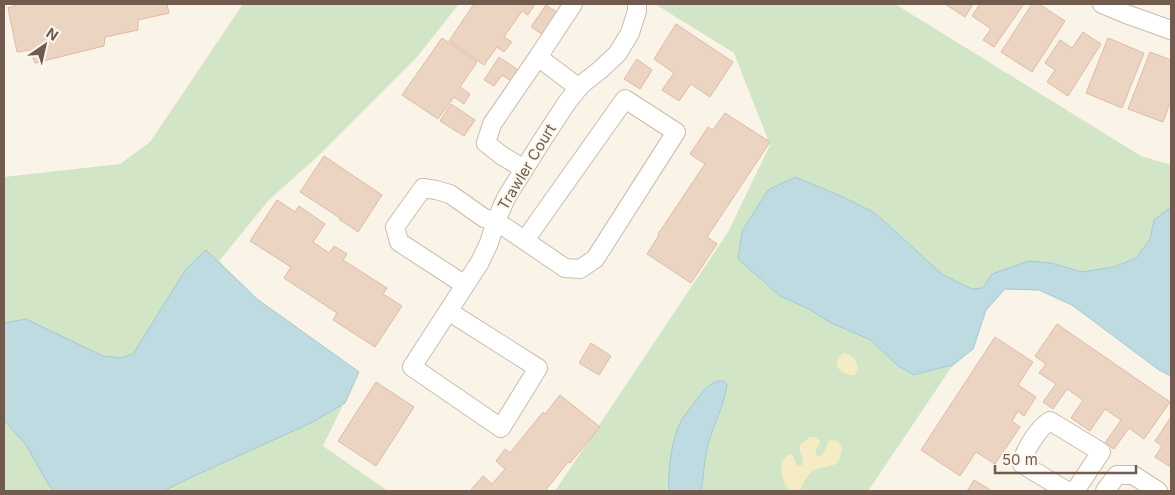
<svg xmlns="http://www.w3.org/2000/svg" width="1175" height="495" font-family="Inter,sans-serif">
<rect width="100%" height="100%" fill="#faf3e7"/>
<path fill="#d2e6c7" d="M243,4H459L417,57L317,157L269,200L219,261L257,299L359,372L323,446L388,491H4V177L120,164L150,142Z
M655,4H895L1141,156L1171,165V376L1159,370L1072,305L1039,290L1005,289L986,310L973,349L953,365L868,491H555L728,232L770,145L734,53Z"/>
<path fill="#f5ecc5" d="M844,353C852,354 858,362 858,370L854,375C841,376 828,362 844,353Z
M811,437H815L819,440L820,443L815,452L817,456L819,457C825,453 826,447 828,441L835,440C846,446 842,455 836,464C831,466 826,467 820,468C808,471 805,481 799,491H791C782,483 775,460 790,454L793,456L797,466L802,465L803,462L800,450V445L806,440Z"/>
<path fill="#bddbe1" stroke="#a5c9d2" d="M795,177L841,196L875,213L943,275L972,289L983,288L992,274L1029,261L1051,263L1082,272L1114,267L1136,258L1150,239L1154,220L1171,207V376L1159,370L1072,305L1039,290L1005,289L986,310L973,349L953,365L931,370L914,375L897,365L871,340L831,323L809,309L780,296L738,259L742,231L768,190Z
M206,250L257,299L359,372L345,403L311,423L181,482L164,491H54L50,487L26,445L4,420V323L26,319L103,356L121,358L133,354L186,269Z
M718,381H724L727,385C724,405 715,422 709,441C704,458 704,475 701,491H669C667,473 672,437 681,421C686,413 692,406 697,399C703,391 709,384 718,381Z"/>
<path fill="#ecd4c2" stroke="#ddbba4" d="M16,4H167L169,13L138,20V30L105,37L104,46L35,63L30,50L17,52L8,8L16,5Z
M474,4H535L528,15L522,11L504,37L512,42L504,52L497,47L484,65L449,41Z
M945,4H973L965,17Z
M980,4H1024L994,47L983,40L991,29L972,16Z
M1032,4H1039L1065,21L1032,72L1001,52Z
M546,5L564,17L550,39L531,27Z
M676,24L733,62L710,97L691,84L679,101L662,90L674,73L654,59Z
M1083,32L1101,44L1068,96L1047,82L1055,70L1045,63L1060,40L1072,48Z
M442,38L477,62L460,87L470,94L464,104L454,97L438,119L402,95Z
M1108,38L1144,53L1122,108L1086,93Z
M1150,52L1171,60V100L1163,122L1128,109Z
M499,57L518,70L511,81L502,75L494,86L484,80Z
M637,59L652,70L640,89L624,79Z
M451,104L475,120L464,136L440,121Z
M725,113L770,142L707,237L717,244L691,283L647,254L659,235L658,234L705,164L690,154L708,127L713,130Z
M324,156L382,195L358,232L339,219L340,218L300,192Z
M277,200L295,212L299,206L325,224L313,242L329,253L334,246L347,254L343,260L387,288L383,294L402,306L375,347L333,320L337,313L284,278L291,267L250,241Z
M1057,324L1170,402L1144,439L1129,428L1114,449L1105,443L1121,420L1105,409L1090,431L1071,418L1083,400L1067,389L1053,409L1043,402L1056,384L1039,373L1046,364L1035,356Z
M995,337L1033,362L1018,385L1036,397L1024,416L1018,411L1012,421L1020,427L995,464L976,452L960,476L921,450Z
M591,343L611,356L599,375L579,363Z
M376,382L414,407L376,466L338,441Z
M560,395L600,427L570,463L568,462L545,491H470L483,476L492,484L505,469L496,461L505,449L510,453L543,412L545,414Z
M1171,417V463L1169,466L1155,457L1162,446L1155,441Z
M974,480L992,491H967Z"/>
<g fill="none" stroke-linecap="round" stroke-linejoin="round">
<defs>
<path id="minor" d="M1102,4L1126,14L1171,30
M538,57L573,4
M524,169L501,155L486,143L492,124L538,57L579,88
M465,285L399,242L395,227L423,188L436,190L450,194L484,218L496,221L565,268L580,269L595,259L676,132L625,99L525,240
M448,311L538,368L501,428L412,367L480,262L489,243L496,221L506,198L543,139L568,101L581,85L600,70L618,53L630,33L637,11V4
M1067,491L1022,464C1023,452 1039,427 1050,421L1101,452L1075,491
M1105,491L1117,475H1133L1158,491"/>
</defs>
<use href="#minor" stroke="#cabbae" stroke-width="20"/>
<use href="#minor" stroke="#fff" stroke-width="18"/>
</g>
<g text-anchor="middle" stroke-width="4.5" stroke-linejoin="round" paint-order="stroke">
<g font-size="15" fill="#705b4e" stroke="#fdf7ed">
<text transform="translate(527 167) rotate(-59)" y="5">Trawler Court</text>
</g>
</g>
<rect width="1175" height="495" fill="none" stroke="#705b4e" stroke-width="10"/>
<g transform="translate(45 45) rotate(34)" stroke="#fdf7ed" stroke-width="4" paint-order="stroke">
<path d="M0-4L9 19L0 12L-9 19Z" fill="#705b4e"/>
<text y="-8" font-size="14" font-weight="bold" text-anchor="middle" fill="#705b4e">N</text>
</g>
<path d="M995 465v8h141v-8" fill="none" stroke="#705b4e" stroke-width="2.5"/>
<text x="1002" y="465" font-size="15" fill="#705b4e" stroke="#fdf7ed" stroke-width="4" paint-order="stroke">50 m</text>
</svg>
